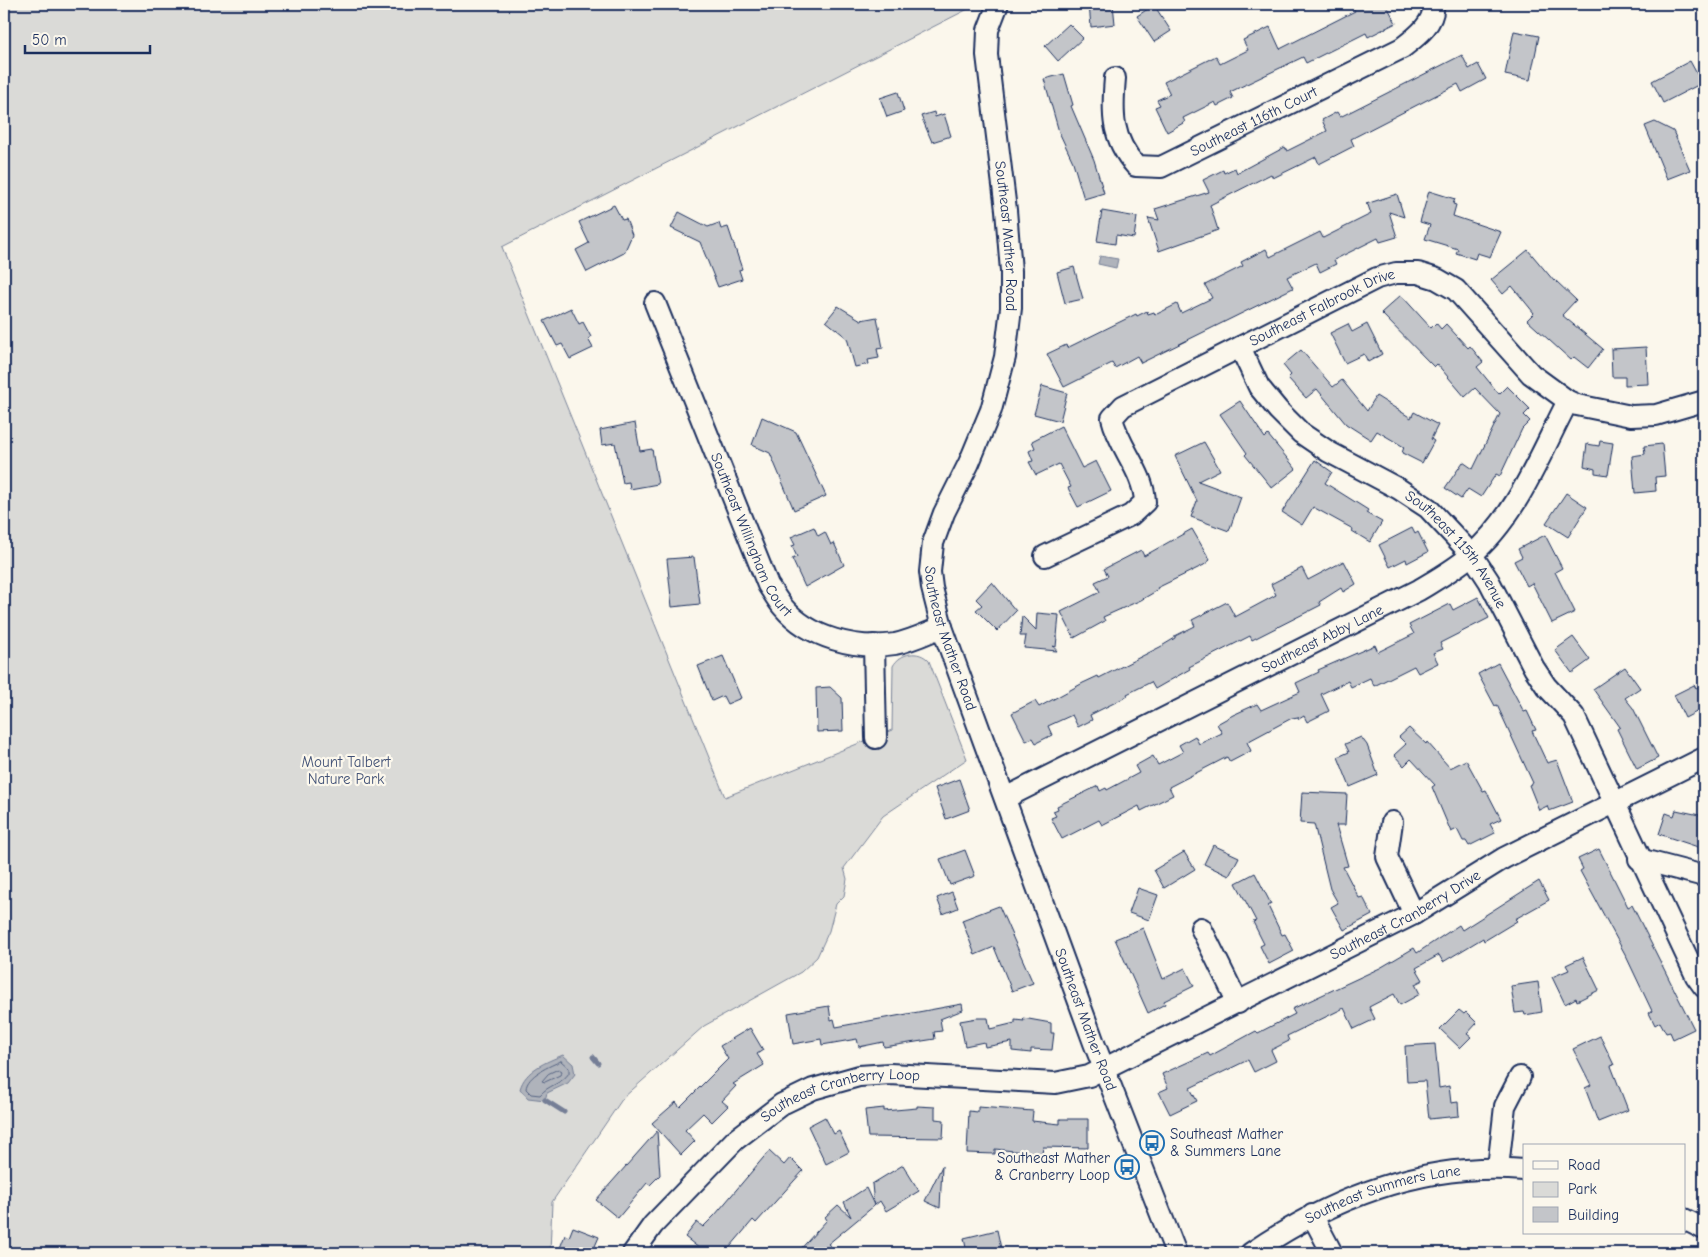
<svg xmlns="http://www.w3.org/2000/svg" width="1708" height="1257" font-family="'Comic Neue',sans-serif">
<rect width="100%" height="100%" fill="#fbf7ec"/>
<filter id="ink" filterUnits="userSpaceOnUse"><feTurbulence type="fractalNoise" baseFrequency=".02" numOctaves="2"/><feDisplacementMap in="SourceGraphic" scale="10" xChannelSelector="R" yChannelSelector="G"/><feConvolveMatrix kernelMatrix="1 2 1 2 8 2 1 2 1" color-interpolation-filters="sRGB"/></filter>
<g filter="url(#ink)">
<path fill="#dadad7" stroke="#7a849a" d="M4,4H972L970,8L502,247L725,797L892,730L893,666C900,653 919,649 929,661L967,759L883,816L844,868L847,879L844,896L836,904L829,931L817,957L801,972L704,1026L623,1098L552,1202L550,1253H4Z"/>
<path fill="#afb3bb" stroke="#747e96" d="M1100,256L1118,259L1116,268L1098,264Z
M563,1055L573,1064L575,1074L568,1083L547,1093L545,1100L528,1098L520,1089C525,1070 546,1062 563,1055Z"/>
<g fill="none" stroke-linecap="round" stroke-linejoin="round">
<path stroke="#566483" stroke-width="1" d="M561,1061L569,1068V1073C562,1084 548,1085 540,1095L531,1094L526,1089C527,1075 550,1066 561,1061Z
M559,1069L562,1071L560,1075L545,1082L542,1081L548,1074Z"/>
<path stroke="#747e96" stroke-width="5" d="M593,1057L598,1063
M545,1100L564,1112"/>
</g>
<path fill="#c3c5c9" stroke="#1b2f5e" d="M1089,4H1113L1115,24L1091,27Z
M1351,4H1386L1396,23L1368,37L1366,33L1306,63L1303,57L1230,92L1233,98L1217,106L1215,102L1183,118L1185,122L1167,132L1155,107L1160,105L1157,100L1170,94L1164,82L1216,56L1220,64L1248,50L1243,40L1270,27L1280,49L1355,11Z
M1154,5L1171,31L1154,42L1137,16Z
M1069,24L1083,38L1058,61L1045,46Z
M1514,31L1539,36L1530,80L1505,75Z
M1462,55L1469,69L1478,64L1486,79L1462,92L1458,84L1351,139L1354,146L1319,164L1316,157L1273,178L1271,174L1210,205L1218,230L1159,251L1148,218L1159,220L1155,209L1209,192L1203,180L1223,170L1224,173L1235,168L1237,173L1285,147L1287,151L1327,131L1322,120L1337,112L1340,117Z
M1690,61L1702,83L1663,103L1652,81Z
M1064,74L1073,105L1071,106L1094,160L1104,193L1084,199L1073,162L1059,132L1044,79Z
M898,92L904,111L887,117L880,98Z
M934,112L935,117L944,114L951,136L932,142L921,116Z
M1655,122L1673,131L1690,170L1667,179L1645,126Z
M1429,191L1455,199L1453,204L1456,205L1453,216L1501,232L1490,257L1477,253L1475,259L1456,253L1458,249L1425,239L1430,225L1420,222Z
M1397,194L1404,217L1389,212L1397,237L1380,242L1378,238L1334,260L1336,264L1320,272L1316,263L1287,277L1293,288L1141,363L1137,356L1115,368L1112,363L1064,387L1047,354L1066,345L1067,348L1136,314L1137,316L1147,311L1148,314L1154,312L1155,315L1177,304L1181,313L1212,298L1205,285L1243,266L1241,262L1266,249L1270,257L1320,232L1323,238L1371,214L1368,205L1366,204Z
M614,205L622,220L626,219L632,235L624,253L587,272L576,250L589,243L579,222Z
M1102,211L1137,217L1134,238L1116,235L1115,244L1097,241Z
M679,212L708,227L719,223L721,229L728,227L742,269L739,270L742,279L718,287L700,242L671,228Z
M1528,250L1554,281L1555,280L1576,300L1562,315L1603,349L1588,368L1574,357L1571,360L1527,320L1534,313L1512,286L1503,294L1491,280Z
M1074,267L1083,299L1065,303L1057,272Z
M1401,295L1431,328L1436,323L1441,329L1446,324L1468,348L1470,346L1483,362L1477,367L1499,394L1507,386L1530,409L1524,415L1530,421L1522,429L1500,476L1496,474L1481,497L1468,489L1461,499L1445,488L1463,462L1473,469L1500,414L1475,388L1465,397L1437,364L1434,367L1381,313Z
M838,306L861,320L877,317L883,348L877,349L879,358L868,360L869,364L855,367L847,338L826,321Z
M571,308L579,324L583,322L591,337L588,339L593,348L570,359L562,344L557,346L544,321Z
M1348,324L1352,332L1367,324L1382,354L1368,362L1364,354L1345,363L1330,333Z
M1646,347L1648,384L1625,385V377H1612L1611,349Z
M1301,350L1333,387L1342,380L1367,411L1376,396L1411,418L1414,412L1438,425L1431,439L1434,441L1422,463L1402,453L1404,447L1377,431L1371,440L1346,424L1317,389L1306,398L1288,378L1291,375L1283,365Z
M1042,386L1067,393L1060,421L1034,414Z
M1240,401L1265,438L1268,435L1296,469L1272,488L1245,455L1247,453L1220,414Z
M762,417L796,432L826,496L794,510L770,453L752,445Z
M635,423L640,451L652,449L658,484L630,489L629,482L623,483L615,443L602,445L600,430Z
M1061,426L1082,468L1096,461L1111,491L1078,507L1068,488L1071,487L1059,464L1036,475L1029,462L1033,461L1029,451L1035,448L1032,441Z
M1600,441L1613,443L1608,475L1595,473V469L1584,466L1587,444L1599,446Z
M1204,442L1220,470L1198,481L1241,497L1229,531L1191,517L1197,501L1175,456Z
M1662,444L1665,476L1655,477L1656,491L1635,493L1632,456L1645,454L1644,446Z
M1315,460L1332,472L1325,483L1368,510L1366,513L1382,522L1370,542L1352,531L1353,529L1313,507L1302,525L1282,512Z
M1566,493L1587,507L1568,537L1546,523Z
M814,527L818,536L825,532L831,545L834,543L844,565L805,587L792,559L797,557L792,546L795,545L791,537Z
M1412,528L1415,534L1418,532L1428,552L1407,563L1406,559L1390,567L1379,545Z
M1192,529L1210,560L1204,565L1157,588L1158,590L1141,600L1103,617L1105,621L1074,638L1061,612L1100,592L1095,582L1108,576L1104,569L1141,550L1144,556Z
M1545,535L1562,568L1555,572L1575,612L1552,623L1532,583L1527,586L1514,561L1522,557L1518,549Z
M694,557L700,604L672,607L667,559Z
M1344,561L1356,584L1343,592L1341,588L1319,602L1321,605L1252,640L1250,636L1189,667L1190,669L1155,689L1151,682L1127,694L1128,696L1090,715L1092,720L1078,727L1072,715L1048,726L1052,735L1036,743L1033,738L1026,741L1012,713L1035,701L1039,707L1083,683L1098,676L1099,678L1160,647L1175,638V636L1195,626L1192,620L1227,602L1235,617L1276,595L1271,584L1302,568L1308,580Z
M992,582L1016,611L997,631L976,610L982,605L976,599Z
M1478,597L1489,618L1440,643L1443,649L1433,653L1438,663L1418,673L1414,666L1374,686L1370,678L1351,687L1348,681L1321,694L1329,711L1307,722L1304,716L1299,719L1298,717L1292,718L1247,742L1251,751L1230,762L1227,757L1169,787L1173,795L1141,811L1139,806L1102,825L1099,820L1062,839L1051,818L1056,816L1053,811L1058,809L1057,806L1098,786L1100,791L1106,788L1107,790L1139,773L1135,766L1153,756L1158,765L1183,752L1179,745L1195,736L1199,744L1222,733L1217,724L1233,715L1257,704L1261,710L1300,692L1296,683L1319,672L1318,670L1375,645L1378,652L1414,634L1409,625L1450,604L1453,610Z
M1037,613L1059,615L1056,647L1053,646L1057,651L1024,648L1026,636H1020L1022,616L1036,630Z
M1573,637L1590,660L1572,673L1555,650Z
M723,656L741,698L727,704L723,696L712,701L698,666Z
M1498,663L1524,712L1527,711L1536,730L1532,731L1547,763L1557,760L1573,802L1549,811L1547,806L1539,810L1529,785L1533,783L1497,705L1495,706L1478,674Z
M1625,667L1640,688L1625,698L1633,708L1658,758L1637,769L1617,729L1620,727L1593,689Z
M1704,684V708L1685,718L1674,695L1694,685L1696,688Z
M830,687L842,698L843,731L817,732L816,688Z
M1409,728L1426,744L1427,742L1450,768L1466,760L1483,791L1486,790L1501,819L1490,824L1495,833L1469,846L1466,841H1463L1457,829L1451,832L1432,787L1435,785L1411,759L1404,766L1394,755L1406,744L1399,737Z
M1361,737L1367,745L1378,775L1350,787L1338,757L1349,752L1345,744Z
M959,779L970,810L946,819L935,788Z
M1302,792L1347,794L1345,825H1336L1348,866L1343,867L1359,898L1363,897L1372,915L1344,930L1331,907L1338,903L1330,889L1314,824L1300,823Z
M1676,810L1704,816V849L1659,834L1666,813L1674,816Z
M1213,845L1239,857L1229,876L1204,864Z
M1599,849L1628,907L1632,905L1694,1029L1673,1039L1670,1032L1666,1033L1660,1022L1655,1025L1649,1013L1652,1011L1625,954L1580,871L1583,869L1578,859Z
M965,850L975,876L950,885L940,859Z
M1184,852L1195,869L1164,888L1154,870Z
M1255,873L1271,904L1268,906L1282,935L1285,934L1294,951L1269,964L1260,946L1264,944L1253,922L1256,921L1236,883Z
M1539,881L1549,900L1515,919L1517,921L1484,941L1483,938L1443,962L1439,955L1416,968L1423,980L1415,984L1420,994L1400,1005L1394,994L1369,1007L1375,1019L1354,1029L1344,1008L1287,1036L1289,1041L1271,1050L1276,1061L1254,1072L1248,1060L1190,1088L1197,1101L1170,1114L1159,1092L1168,1088L1162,1074L1208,1053L1210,1056L1256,1031L1258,1033L1295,1014L1292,1009L1380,968L1414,948L1417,953L1459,925L1462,930Z
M1138,888L1158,895L1149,920L1129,913Z
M952,892L958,908L943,914L937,898Z
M999,906L1033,983L1012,991L994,947L975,955L962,920Z
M1143,928L1163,979L1185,968L1194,986L1164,1001L1165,1004L1148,1013L1115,939Z
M1583,957L1599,990L1577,1001L1576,998L1565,1004L1552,977L1569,970L1566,965Z
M1538,982L1542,1012L1525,1015L1524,1012L1515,1013L1511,986Z
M962,1004L963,1010L940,1019L942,1031L934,1032L935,1039L884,1047L883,1042L859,1047L857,1039L822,1045L821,1039L793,1044L788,1013L829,1006L831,1020L834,1019L836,1027Z
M1459,1010L1464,1014L1466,1012L1477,1023L1467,1034L1471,1037L1460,1048L1440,1029Z
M977,1018H988L990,1029L1015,1023V1020L1024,1021L1023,1018L1051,1023V1033H1054L1052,1050L1031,1049V1053L1012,1051V1042L985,1047L984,1042L965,1046L960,1021Z
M750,1028L763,1050L757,1054L764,1065L733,1084L736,1086L722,1101L728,1106L712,1122L703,1113L685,1130L695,1141L681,1155L652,1123L676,1102L680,1107L728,1059L720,1046Z
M1600,1036L1614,1065L1611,1066L1628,1110L1598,1122L1585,1088L1591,1085L1573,1049Z
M1435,1044L1439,1088L1449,1086L1451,1103L1458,1102L1459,1116L1429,1119L1425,1081L1407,1082L1405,1046Z
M917,1106L935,1107V1119L944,1120L943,1138L868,1137L865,1110L884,1108V1111L917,1108Z
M978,1107L1033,1111L1032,1121L1060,1124V1119H1088V1148L1043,1147L1042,1154L995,1149V1154L967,1153L969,1111L978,1112Z
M825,1117L834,1134L839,1131L849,1152L826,1164L808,1126Z
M657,1131L660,1175L650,1185L647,1183L618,1218L596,1200Z
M769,1151L784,1165L790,1158L803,1171L756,1223L753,1220L725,1253H705L685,1237L697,1222L703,1227L715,1215Z
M903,1165L919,1191L886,1211L880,1201L828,1244L838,1253H797L827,1220L825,1217L838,1205L851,1217L844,1202L866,1188L874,1205L872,1184Z
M942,1166L940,1208L925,1201Z
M573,1227L599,1237L592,1253H558L565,1235L569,1237Z
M997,1230L1002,1253H967L964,1238Z"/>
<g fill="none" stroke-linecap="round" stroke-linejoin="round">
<defs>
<g id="minor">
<path id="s1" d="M998,4L988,30L987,55L1006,210L1011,271V308L1005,357L991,410L969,463L944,513L933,543L930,572L932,588L942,627L1094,1043L1176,1253"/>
<path id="s2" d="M1115,78C1112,113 1111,138 1136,166L1161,167L1402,48C1415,38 1436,23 1433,4"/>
<path id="s3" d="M655,303L768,585C773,592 777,600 783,607C809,638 856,650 895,644C911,641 927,633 942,627"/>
<path id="s4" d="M1240,347L1259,387L1278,410L1301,433L1329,452L1399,489L1428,508L1472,555L1489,581L1534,668L1546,686L1574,716L1696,976L1704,987"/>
<path id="s5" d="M1045,556L1131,515L1145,502C1144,472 1119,448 1112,418L1123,406L1377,278L1396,273H1418L1437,279L1456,290L1531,374L1568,401L1577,405L1631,416L1656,415L1704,401"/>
<path d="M874,645L876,738"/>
<path id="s6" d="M1005,798L1419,590C1437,579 1455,569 1470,556C1517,517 1540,454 1568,401"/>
<path d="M1392,822L1387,857L1414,914"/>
<path d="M1639,859L1704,876"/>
<path d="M1201,928L1238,1003"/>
<path d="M1498,1168L1505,1106L1520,1077"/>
<path d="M1312,1215L1332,1253"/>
<path d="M1684,1219L1704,1229"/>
<path id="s7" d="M633,1253L653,1225L735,1140L782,1104L813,1089L859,1076L890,1074L1055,1083L1089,1076L1414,914L1504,858L1704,758"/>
<path id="s8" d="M1251,1253C1333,1197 1424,1161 1524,1170"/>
</g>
</defs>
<use href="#minor" stroke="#1b2f5e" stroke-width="24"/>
<use href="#minor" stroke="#fbf7ec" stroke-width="20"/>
</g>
</g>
<defs>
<symbol id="bus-ring" viewBox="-11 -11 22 22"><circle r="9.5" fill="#fbf7ec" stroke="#1f6fb2" stroke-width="1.5"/><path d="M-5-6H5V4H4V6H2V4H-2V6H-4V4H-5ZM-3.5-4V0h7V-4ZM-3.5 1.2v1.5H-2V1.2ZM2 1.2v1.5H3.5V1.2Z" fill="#1f6fb2"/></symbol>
</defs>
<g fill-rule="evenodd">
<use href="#bus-ring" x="1138" y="1129" width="28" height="28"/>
<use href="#bus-ring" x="1113" y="1153" width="28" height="28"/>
</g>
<g text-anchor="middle" stroke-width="4.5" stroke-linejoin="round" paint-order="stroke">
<g font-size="15" fill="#1b2f5e" stroke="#fbf7ec">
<text dy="5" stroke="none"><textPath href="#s2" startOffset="222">Southeast 116th Court</textPath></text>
<text dy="5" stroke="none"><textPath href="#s1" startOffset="235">Southeast Mather Road</textPath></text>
<text dy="5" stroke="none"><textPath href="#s5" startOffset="444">Southeast Falbrook Drive</textPath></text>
<text dy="5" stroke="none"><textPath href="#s3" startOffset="251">Southeast Willingham Court</textPath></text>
<text dy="5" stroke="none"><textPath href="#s4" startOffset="304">Southeast 115th Avenue</textPath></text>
<text dy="5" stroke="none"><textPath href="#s1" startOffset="655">Southeast Mather Road</textPath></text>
<text dy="5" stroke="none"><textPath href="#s6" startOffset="355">Southeast Abby Lane</textPath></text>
<text dy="5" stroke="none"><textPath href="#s7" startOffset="880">Southeast Cranberry Drive</textPath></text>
<text dy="5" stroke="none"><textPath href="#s1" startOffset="1060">Southeast Mather Road</textPath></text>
<text dy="5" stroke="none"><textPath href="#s7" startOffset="271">Southeast Cranberry Loop</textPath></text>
<text dy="5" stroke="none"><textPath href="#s8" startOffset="146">Southeast Summers Lane</textPath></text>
</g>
<g font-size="15" fill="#415176" stroke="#fbf7ec">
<text x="346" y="767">Mount Talbert<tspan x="346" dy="17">Nature Park</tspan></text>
</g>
<g font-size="15" fill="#1b2f5e" stroke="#fbf7ec" text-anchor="start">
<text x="1170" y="1139">Southeast Mather<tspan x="1170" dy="17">&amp; Summers Lane</tspan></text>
<text x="1110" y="1163" text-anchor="end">Southeast Mather<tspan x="1110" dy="17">&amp; Cranberry Loop</tspan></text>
</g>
</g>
<rect width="1708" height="1257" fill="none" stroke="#fbf7ec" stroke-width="20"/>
<rect x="10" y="10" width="1688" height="1237" fill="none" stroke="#1b2f5e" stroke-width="2" filter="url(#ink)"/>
<rect x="1523" y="1144" width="162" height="90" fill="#fbf7ec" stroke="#a1a7b3"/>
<rect x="1533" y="1161" width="25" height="8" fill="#fbf7ec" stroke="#a1a7b3"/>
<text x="1568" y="1170" font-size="15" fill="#1b2f5e">Road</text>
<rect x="1533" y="1182" width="25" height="15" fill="#dadad7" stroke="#a1a7b3"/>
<text x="1568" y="1194" font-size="15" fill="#1b2f5e">Park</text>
<rect x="1533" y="1207" width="25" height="15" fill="#c3c5c9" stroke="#a1a7b3"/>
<text x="1568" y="1220" font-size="15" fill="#1b2f5e">Building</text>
<path d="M25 45v8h125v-8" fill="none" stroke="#1b2f5e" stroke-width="2.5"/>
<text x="32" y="45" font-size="15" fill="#1b2f5e" stroke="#fbf7ec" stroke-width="4" paint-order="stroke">50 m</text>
</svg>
